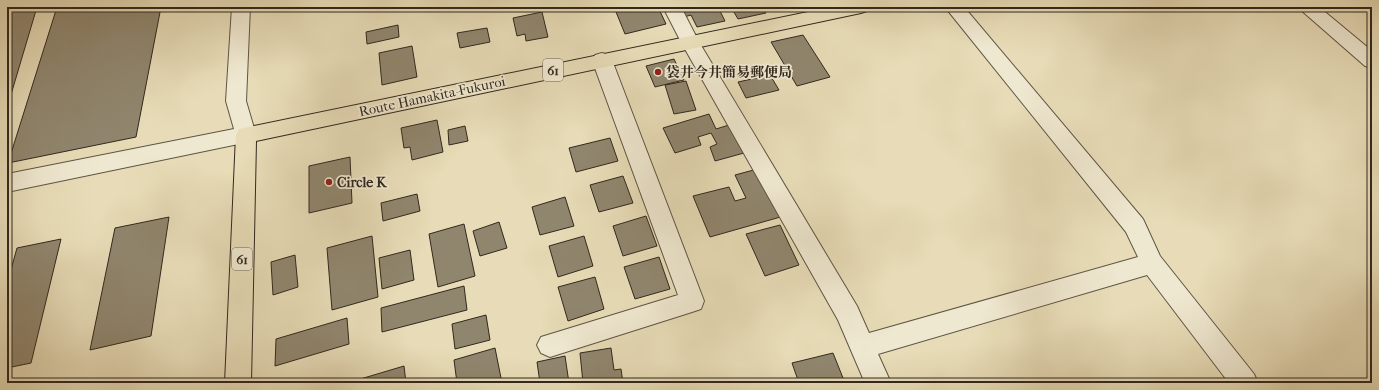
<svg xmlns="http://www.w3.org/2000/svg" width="1379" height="390" font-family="'IM FELL French Canon','Noto Serif JP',serif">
<rect width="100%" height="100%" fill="#e7dcb7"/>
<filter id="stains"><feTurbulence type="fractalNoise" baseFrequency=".005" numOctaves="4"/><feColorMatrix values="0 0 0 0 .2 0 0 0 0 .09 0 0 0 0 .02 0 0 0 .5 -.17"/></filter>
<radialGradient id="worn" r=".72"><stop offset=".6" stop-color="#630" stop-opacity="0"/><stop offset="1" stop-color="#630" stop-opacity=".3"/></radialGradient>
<path fill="#90866e" stroke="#31281e" d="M7,7H37L7,108Z
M57,7H161L136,137L8,163Z
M614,7H658L666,24L625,34Z
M686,7H718L725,21L697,27L691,15L684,17L680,8Z
M731,7H762L766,13L738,19Z
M542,12L548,37L526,41L525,34L517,36L513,18Z
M398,25L399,37L367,44L366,32Z
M487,28L490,42L460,48L457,33Z
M803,35L830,77L797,86L771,42Z
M412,46L417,77L382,85L379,53Z
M674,59L684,80L655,87L646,66Z
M770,75L779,90L746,98L738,82Z
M686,81L696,110L674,114L665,85Z
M709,114L716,129L729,125L744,153L715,161L710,147L717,144L711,133L698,137L701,145L675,153L663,128Z
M437,120L443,152L412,160L410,147L404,148L401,128Z
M465,126L468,141L449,145L448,130Z
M610,138L618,161L576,172L569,148Z
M350,157L352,203L309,213V166Z
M761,168L784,216L710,237L693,196L729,187L735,201L746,198L735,175Z
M623,176L633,203L599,212L590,185Z
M417,194L420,211L383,221L381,203Z
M565,197L574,226L540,235L532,207Z
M646,216L657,246L623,256L613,226Z
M169,217L151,336L90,350L115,228Z
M499,222L507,248L480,256L473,231Z
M464,224L475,276L438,287L429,234Z
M780,225L799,265L765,276L746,234Z
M372,236L378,297L332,310L327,248Z
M584,236L593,266L558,277L549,246Z
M61,239L31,363L7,368V284L17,248Z
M410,250L414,280L382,289L379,258Z
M295,255L298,287L273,295L271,262Z
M659,257L670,289L635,299L624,267Z
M595,277L604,309L568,321L558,287Z
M464,286L467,310L382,332L381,308Z
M486,315L490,340L455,349L452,324Z
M347,318L349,344L275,366L276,339Z
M495,348L502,383H457L454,360Z
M611,348L614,370L621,369L623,383H583L580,353Z
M833,353L845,383H799L792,363Z
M565,356L569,383H540L537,362Z
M404,366L406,383H357V380Z
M737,379L738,383H714Z"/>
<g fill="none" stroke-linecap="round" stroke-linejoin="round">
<defs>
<path id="minor" d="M232,7H250L246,101L256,135L253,141L7,192V174L234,129L226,101Z
M663,7H681L699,42L857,306L869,333L1138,257L1126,232L945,7H964L1143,219L1160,256L1254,374L1258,383H1229L1147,275L878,354L891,383H865L838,320L681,42Z
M1299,7H1319L1372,51V68L1365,66L1302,11Z
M602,53L609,55L612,60L704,301L701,309L692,312L550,357L541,353L537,345L541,337L678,295L592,60L595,55Z"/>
<path id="major" d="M832,7H870L867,11L861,13L256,141L251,383H225L236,135L239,129Z"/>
</defs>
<use href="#minor" stroke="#5e5544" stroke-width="2"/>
<use href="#major" stroke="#31281e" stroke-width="2"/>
<use href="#minor" fill="#efe8d0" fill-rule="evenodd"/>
<use href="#major" fill="#e7dcb7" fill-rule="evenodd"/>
</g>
<g fill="#8f2418" stroke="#efe8d0" stroke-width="1.5">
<circle cx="658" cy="72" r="4"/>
<circle cx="329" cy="182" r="4"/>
</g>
<g text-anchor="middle" stroke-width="3.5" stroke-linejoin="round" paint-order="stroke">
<g fill="#efe8d0" stroke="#6a6253" stroke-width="1">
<rect x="543" y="59" width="20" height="22" rx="3"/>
<rect x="232" y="248" width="20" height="22" rx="3"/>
</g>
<g font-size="13" font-weight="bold" fill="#31281e">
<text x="553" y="75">61</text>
<text x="242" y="264">61</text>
</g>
<g font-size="14" font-weight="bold" fill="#31281e" stroke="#efe8d0" text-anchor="start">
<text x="666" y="77">袋井今井簡易郵便局</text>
<text x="337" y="187">Circle K</text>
</g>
<g font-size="14" fill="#31281e" stroke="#efe8d0">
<text transform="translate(432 96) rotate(-12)" y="5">Route Hamakita-Fukuroi</text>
</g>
</g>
<rect width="1379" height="390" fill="none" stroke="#e7dcb7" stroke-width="24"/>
<rect x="8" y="8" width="1363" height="374" fill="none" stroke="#31281e" stroke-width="2"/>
<rect x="12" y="12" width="1355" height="366" fill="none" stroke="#31281e"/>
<rect width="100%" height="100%" filter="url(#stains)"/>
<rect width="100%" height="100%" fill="url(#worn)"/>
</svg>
